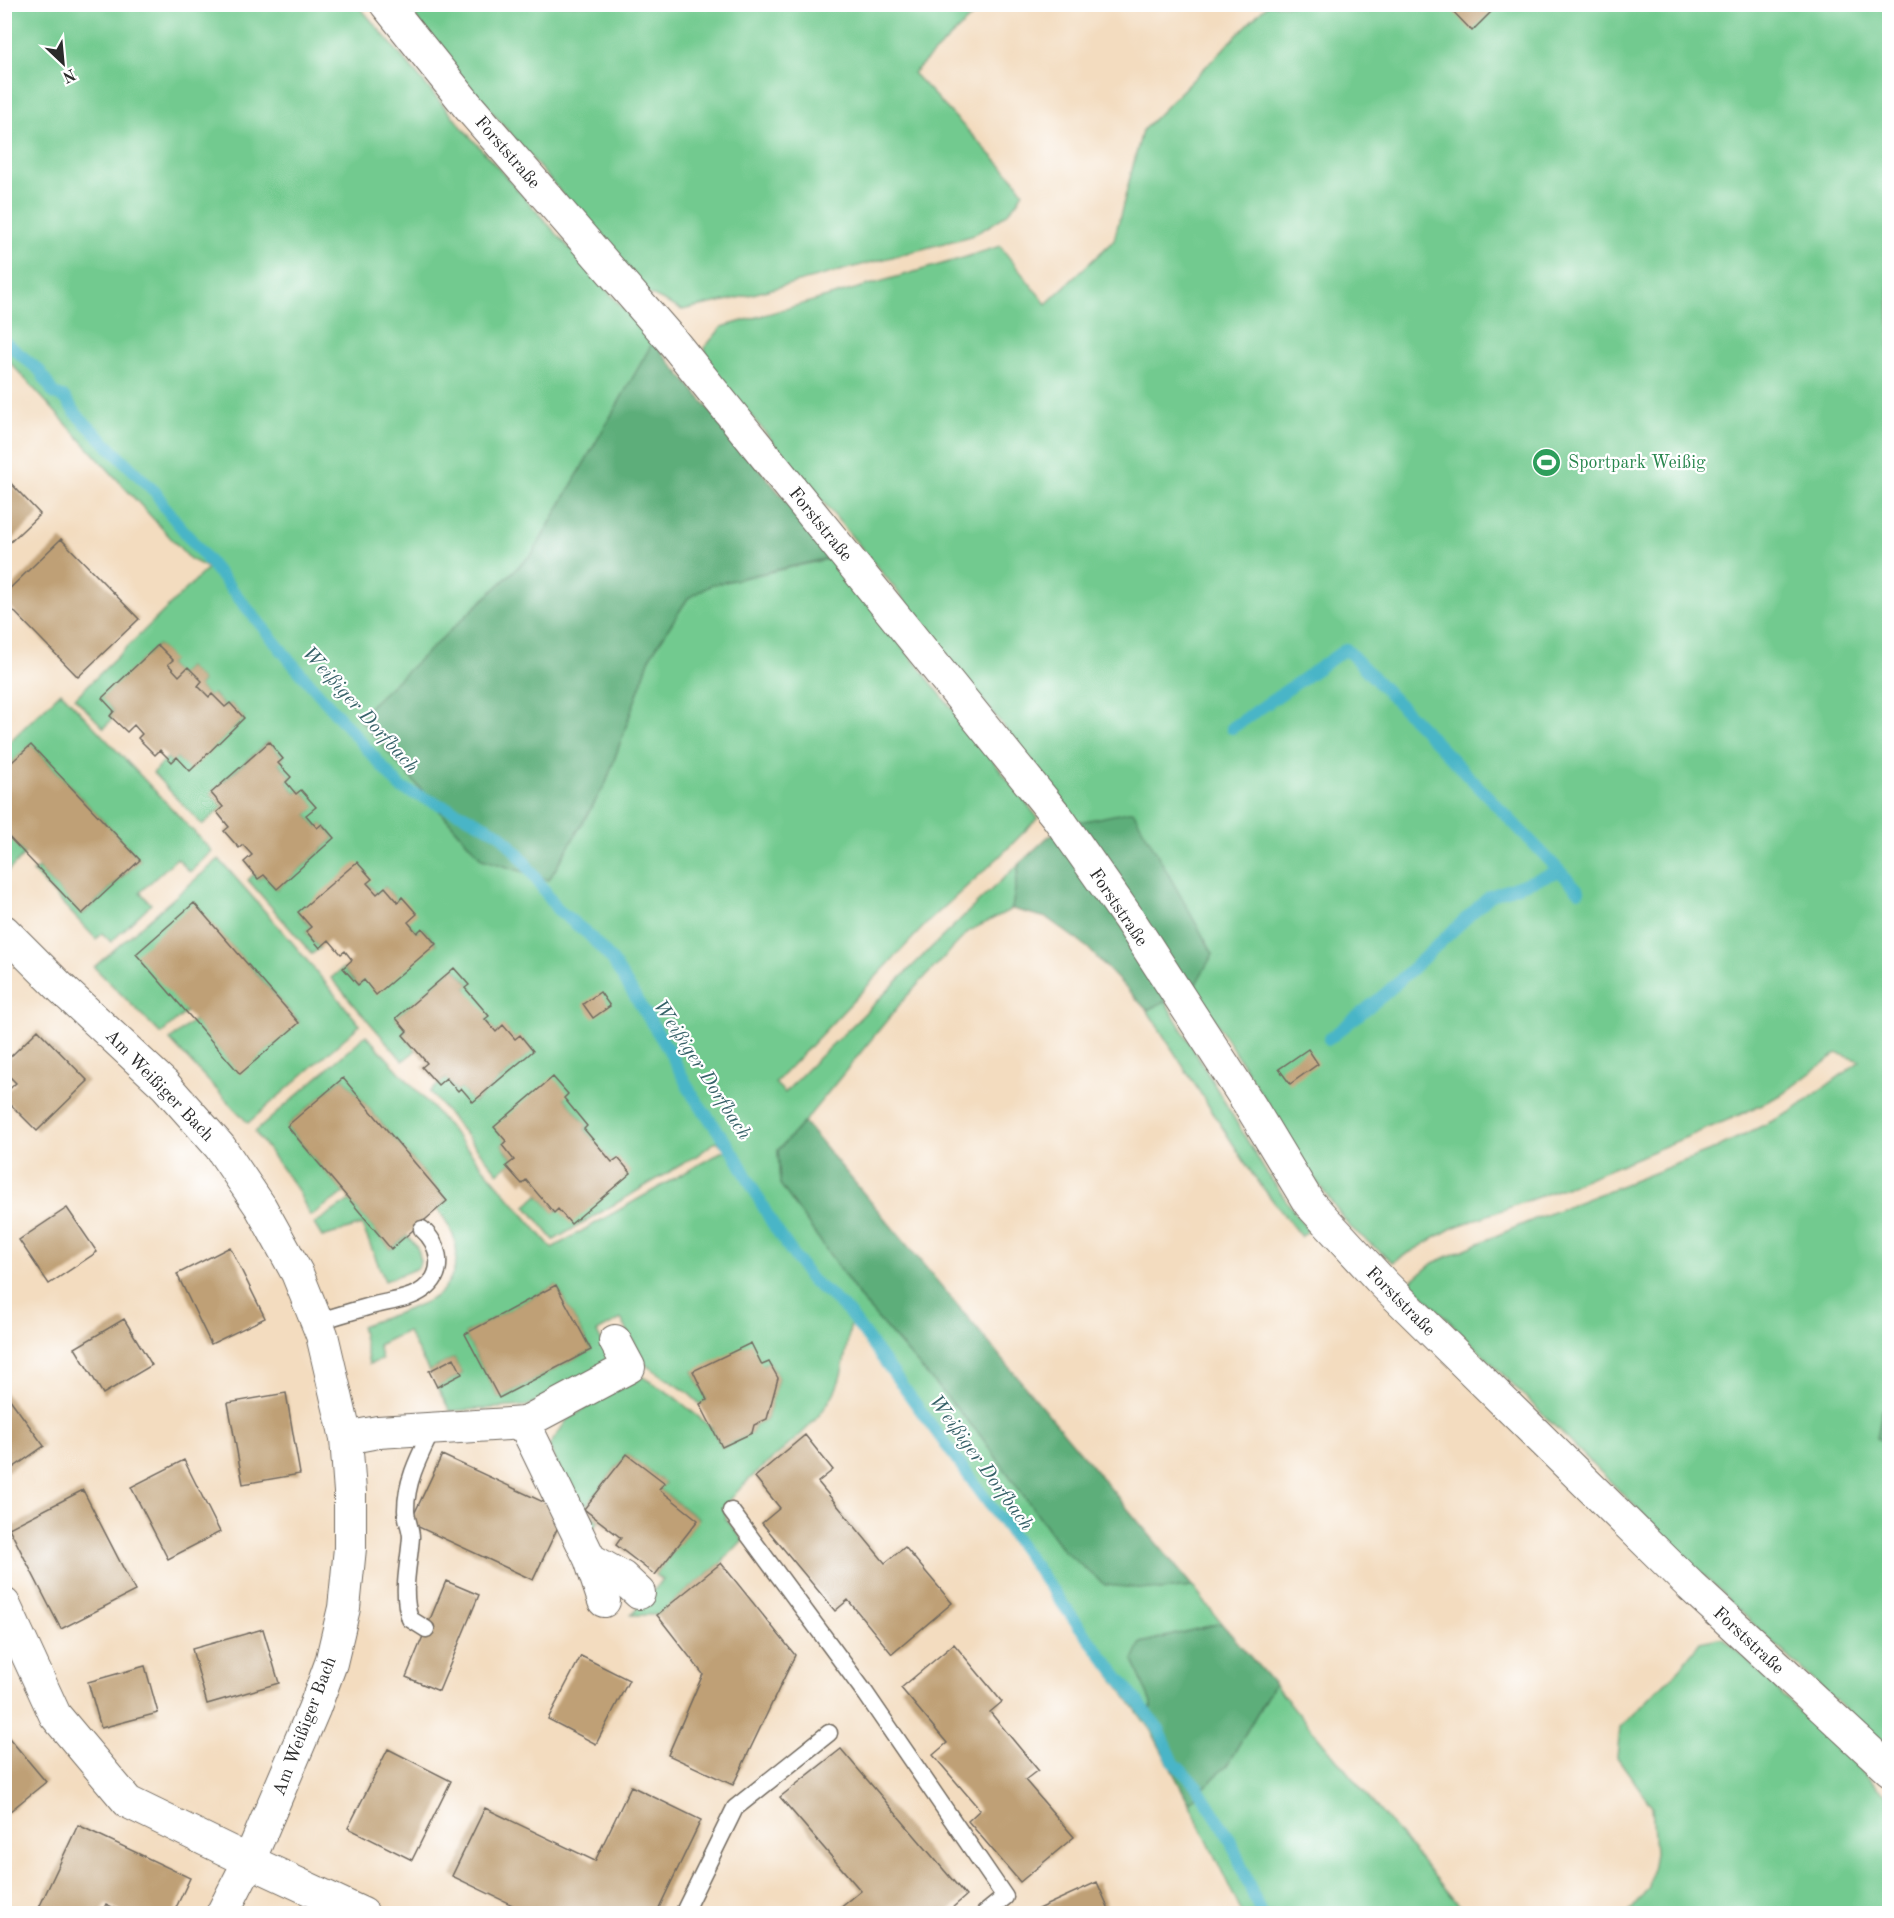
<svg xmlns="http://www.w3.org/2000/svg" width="1894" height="1918" font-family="'Old Standard TT',serif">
<rect width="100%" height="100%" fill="#fff"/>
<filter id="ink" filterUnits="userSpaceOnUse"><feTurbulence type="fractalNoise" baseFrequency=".0167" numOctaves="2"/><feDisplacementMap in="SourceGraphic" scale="12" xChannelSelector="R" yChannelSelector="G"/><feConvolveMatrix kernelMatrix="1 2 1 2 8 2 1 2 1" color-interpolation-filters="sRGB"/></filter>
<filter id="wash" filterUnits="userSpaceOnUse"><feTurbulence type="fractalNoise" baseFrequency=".008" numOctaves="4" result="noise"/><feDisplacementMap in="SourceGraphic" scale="24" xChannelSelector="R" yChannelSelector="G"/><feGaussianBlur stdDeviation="1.35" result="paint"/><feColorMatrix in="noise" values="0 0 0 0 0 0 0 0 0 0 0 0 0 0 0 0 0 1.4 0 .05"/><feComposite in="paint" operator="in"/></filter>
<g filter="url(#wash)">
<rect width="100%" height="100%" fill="#f3dcbf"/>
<path fill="#72ca8f" stroke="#4e7a5d" stroke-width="1.5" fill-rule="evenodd" d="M5,4L358,5L466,132L653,342L533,553L358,718L482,859L606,783L651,655L688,598L711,585L833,558L1038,818L999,857L929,921L775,1083L785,1093C809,1065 837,1041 863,1015C915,964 965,913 1019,864L1012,909L969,931L905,998L804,1122L778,1150L780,1184L864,1303L980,1435L1063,1550L1160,1590L1193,1587L1221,1623L1141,1643L1133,1660L1151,1703L1152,1732L852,1320C846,1341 846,1366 837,1387C814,1438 756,1462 725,1507L726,1519L743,1540L721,1563L657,1615H631L663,1580L655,1575L698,1519L659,1489L665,1483L627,1454L584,1509L599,1521L589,1535L549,1446L567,1420L605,1396L643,1377L672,1395L712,1428L722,1447L752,1433L754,1425L767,1419L778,1378L769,1362L762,1365L693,1371L707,1400L700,1404L686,1391L647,1366L621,1319L597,1332L612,1363L527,1406L450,1411L437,1387L462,1374L454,1358L429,1371L407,1331L378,1345L382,1360L369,1364L361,1326C382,1318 422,1307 439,1294C444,1290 447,1284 450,1279C464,1253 454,1231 438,1209L447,1201L343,1078L287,1126L344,1193L310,1216L297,1189L255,1132L366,1035L436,1112L552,1248L721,1152L726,1150L717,1141L696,1156L554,1240L526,1206L538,1195L554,1212L630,1173L618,1158L612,1162L584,1129L587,1126L564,1098L495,1127L506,1141L502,1145L514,1160L498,1173L430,1092L446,1078L457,1091L461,1088L474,1102L533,1050L520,1036L515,1039L503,1026L496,1032L485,1019L465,988L469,984L454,968L396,1018L407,1031L403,1035L416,1050L403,1061L331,978L343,968L358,985L364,980L436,944L423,928L417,933L408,922L402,898L398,902L385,887L377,894L367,883L298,912L311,927L306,931L320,948L312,954L248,880L254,874L258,879L264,875L277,889L334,838L322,824L317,828L306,815L315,807L301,790L296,794L286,782L291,777L278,763L283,758L268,742L211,793L223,807L202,825L153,773L167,758L172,762L177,757L190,770L244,718L230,703L225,707L213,694L209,697L198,686L202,681L188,667L179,676L168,664L172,660L158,645L103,698L114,711L110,715L113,718L104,728L75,698L208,568L190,559L5,357ZM556,1285L591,1350L499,1398L465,1334Z
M406,5H984L913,73L1014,179L1023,192C1012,215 992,225 971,236L734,299L682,310L647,293L449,62Z
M1267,5H1889V1751L1747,1618L1410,1282L1433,1263L1535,1219L1710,1151L1791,1112L1860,1061L1837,1053L1781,1095L1737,1116L1574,1184L1452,1228L1393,1262L1350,1227L1314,1178L1194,987L1213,953L1079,822L889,581L707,363L705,347L722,327L963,258L1000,246L1046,304L1114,240L1142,131Z
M61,692L212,851L190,872L177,858L140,892L151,904L111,942L102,933L96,939L33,872L38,868L83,914L140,860L31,745L5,769V746Z
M5,832L25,854L5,874Z
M219,859L291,941L360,1025L248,1123L170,1040L194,1020L240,1073L299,1022L194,904L186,1012L161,1034L94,967Z
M1165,1001L1264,1169L1308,1231L1301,1237L1253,1175L1147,1010Z
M350,1200L391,1249L407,1236C416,1244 424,1255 418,1268L385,1281L362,1225L322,1237L314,1224Z
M1723,1637L1865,1775L1889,1796V1913H1629L1649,1887L1655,1853L1652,1806L1617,1757L1620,1728L1681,1667L1700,1642Z
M1274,1684L1465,1913H1242L1189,1803L1227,1765Z"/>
<path fill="#5dae7a" stroke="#446c52" stroke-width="1.5" d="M653,342L833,557L711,585L688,598L651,655L606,783L549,880L482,859L358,717L533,553Z
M1133,811L1213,954L1194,987L1147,1010L1088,948L1047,918L1012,909L1019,864L1048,837L1079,822Z
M804,1122L1193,1587L1160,1590L1105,1585L1063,1550L980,1435L864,1303L780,1184L778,1150Z
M1889,1408H1890L1889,1444L1877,1438L1882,1410Z
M1221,1623L1274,1684L1227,1765L1189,1803L1152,1732L1151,1703L1133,1660L1141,1643Z"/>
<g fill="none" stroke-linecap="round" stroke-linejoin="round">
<path stroke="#4ab5c7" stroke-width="12" d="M4,341L40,371L54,394L65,398L76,414L156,493L166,509L292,663L401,788L464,815L500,834L523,860L557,909L588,934L612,960L668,1049L693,1096L735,1155L773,1225L811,1280L829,1294L849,1313L1075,1621L1159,1729L1174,1763L1196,1785L1230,1839L1261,1914
M1232,728L1346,649L1579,891
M1329,1039L1385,994L1490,896L1560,871"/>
</g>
<g id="blocks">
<path fill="#bfa076" d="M1446,4H1486L1492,11L1472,31Z
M4,476L40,514L4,548Z
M61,539L139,619L78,677L4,601V594Z
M158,645L173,660L168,664L179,676L188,667L202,681L198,686L209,697L212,694L225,707L230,703L244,718L190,771L177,757L172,762L160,750L155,755L138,738L142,734L134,725L127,732L110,716L114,711L102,698Z
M269,742L283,759L278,763L291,777L286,782L296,794L301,790L316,807L306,815L317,828L322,824L334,838L277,889L264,875L258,879L244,862L252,855L243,845L239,848L224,831L229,827L217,812L223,807L211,793Z
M31,745L140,860L82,914L4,832V769Z
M357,862L372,879L367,883L377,894L385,887L398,902L402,897L417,914L408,922L417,933L422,928L436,944L376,995L364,980L358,985L343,968L352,960L345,951L341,954L329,940L320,948L306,931L311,927L298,912Z
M194,903L299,1023L240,1074L136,954Z
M454,968L469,985L465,988L489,1016L485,1019L496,1032L503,1025L515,1039L520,1035L533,1051L473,1102L461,1088L458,1091L446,1078L438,1085L422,1067L427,1063L403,1035L407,1031L396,1018Z
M600,992L610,1006L593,1018L583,1004Z
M38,1030L88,1081L37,1131L4,1098V1094L16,1083L4,1071V1063Z
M1308,1049L1318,1064L1290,1084L1279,1069Z
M553,1077L568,1094L564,1098L587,1126L584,1129L612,1162L618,1158L631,1173L571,1224L558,1209L554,1213L526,1180L522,1184L506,1166L514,1160L502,1145L506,1141L494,1127Z
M343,1078L447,1201L391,1249L287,1126Z
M67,1208L97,1252L49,1284L19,1240Z
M230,1247L265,1318L211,1344L177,1274Z
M556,1285L591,1350L499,1398L465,1334Z
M124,1319L152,1365L103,1394L75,1348Z
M751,1343L762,1365L769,1362L778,1378L767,1419L754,1425L752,1433L722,1447L700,1404L707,1400L693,1371Z
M454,1358L462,1374L437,1387L429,1371Z
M4,1391L44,1446L4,1474Z
M286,1393L300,1474L243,1484L228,1403Z
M805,1435L833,1470L818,1482L885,1563L905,1547L952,1603L892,1654L848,1600L835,1611L762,1523L780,1508L755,1477Z
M627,1454L665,1483L659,1489L698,1520L655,1575L616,1545L621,1538L584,1509Z
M442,1455L565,1512L533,1580L410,1523Z
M184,1460L220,1532L168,1559L131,1487Z
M83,1490L135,1591L61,1629L9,1528Z
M721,1563L795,1655L733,1785L668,1755L703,1674L657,1615Z
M446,1581L479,1595L439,1691L406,1677Z
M263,1629L279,1683L207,1704L192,1649Z
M954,1644L1002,1702L990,1712L1038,1770L1025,1780L1074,1837L1020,1882L968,1821L980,1810L933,1755L947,1743L901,1688Z
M581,1656L629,1680L596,1744L548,1719Z
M145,1666L158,1713L101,1728L88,1682Z
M4,1732L46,1782L4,1816Z
M388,1749L451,1781L412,1860L348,1828Z
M841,1749L966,1896L945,1914H833L861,1891L780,1797Z
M631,1786L701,1820L656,1914H531L452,1876L485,1808L595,1861Z
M78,1825L190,1878L173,1914H127L106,1904L101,1914H36Z
M1097,1882L1111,1914H1027Z"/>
</g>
</g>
<g filter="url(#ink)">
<use href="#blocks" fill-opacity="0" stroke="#71695f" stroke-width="1.5"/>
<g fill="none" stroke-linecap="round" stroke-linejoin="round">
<defs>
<path id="lane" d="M317,1322C336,1316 355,1310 375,1305C391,1301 411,1299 424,1289C446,1273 440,1245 422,1229
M731,1511L866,1694L1005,1897L984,1914
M426,1629L410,1619C401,1591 409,1566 411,1537C411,1528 406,1520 406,1510C406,1480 420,1455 433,1428
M683,1914L735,1808L829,1733"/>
<path id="street" d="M386,4L467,105L673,342L1058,818L1129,919L1251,1107L1309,1203L1385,1285L1691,1586L1890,1770
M4,931L61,988L165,1085L220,1147L260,1206L297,1273L322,1335L346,1438L350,1492V1548L344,1608L331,1663L314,1709L249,1861L222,1914
M524,1423L590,1559L622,1577L639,1593
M346,1438L378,1432L524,1423L629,1367L615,1341
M590,1559L604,1601
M4,1604L55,1715L128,1802L249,1861L363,1914"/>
</defs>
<use href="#lane" stroke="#71695f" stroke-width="19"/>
<use href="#street" stroke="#71695f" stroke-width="34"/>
<use href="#lane" stroke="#fff" stroke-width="16"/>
<use href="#street" stroke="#fff" stroke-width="32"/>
</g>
</g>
<defs>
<symbol id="stadium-disc" viewBox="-11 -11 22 22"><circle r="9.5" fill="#2e9e5b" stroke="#fff"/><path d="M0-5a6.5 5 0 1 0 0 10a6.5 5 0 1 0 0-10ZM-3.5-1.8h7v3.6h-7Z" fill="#fff"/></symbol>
</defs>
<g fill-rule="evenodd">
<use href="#stadium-disc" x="1530" y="446" width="33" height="33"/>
</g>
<g text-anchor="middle" stroke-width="4.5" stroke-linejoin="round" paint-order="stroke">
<g font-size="18" fill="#2b2b2b" stroke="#fff">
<text transform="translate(508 152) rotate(49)" y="6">Forststraße</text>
<text transform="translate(821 524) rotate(51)" y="6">Forststraße</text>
<text transform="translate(1119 907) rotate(56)" y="6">Forststraße</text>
<text transform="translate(160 1085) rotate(46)" y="6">Am Weißiger Bach</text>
<text transform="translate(1401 1301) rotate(45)" y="6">Forststraße</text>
<text transform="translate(1749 1640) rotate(43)" y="6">Forststraße</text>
<text transform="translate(304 1726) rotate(-69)" y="6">Am Weißiger Bach</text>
</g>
<g font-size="18" fill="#27864d" stroke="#fff" text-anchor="start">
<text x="1568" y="468">Sportpark Weißig</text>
</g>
<g font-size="20" font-style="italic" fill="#376269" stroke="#fff">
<text transform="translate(361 709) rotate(48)" y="7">Weißiger Dorfbach</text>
<text transform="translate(703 1069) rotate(57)" y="7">Weißiger Dorfbach</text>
<text transform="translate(982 1462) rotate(54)" y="7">Weißiger Dorfbach</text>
</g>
</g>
<rect width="1894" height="1918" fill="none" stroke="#fff" stroke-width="24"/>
<g transform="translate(63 63) rotate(154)" stroke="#ffffff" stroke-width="4.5" paint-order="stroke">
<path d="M0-4.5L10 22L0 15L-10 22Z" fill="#2b2b2b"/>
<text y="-9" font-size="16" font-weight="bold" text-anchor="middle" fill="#2b2b2b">N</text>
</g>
</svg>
